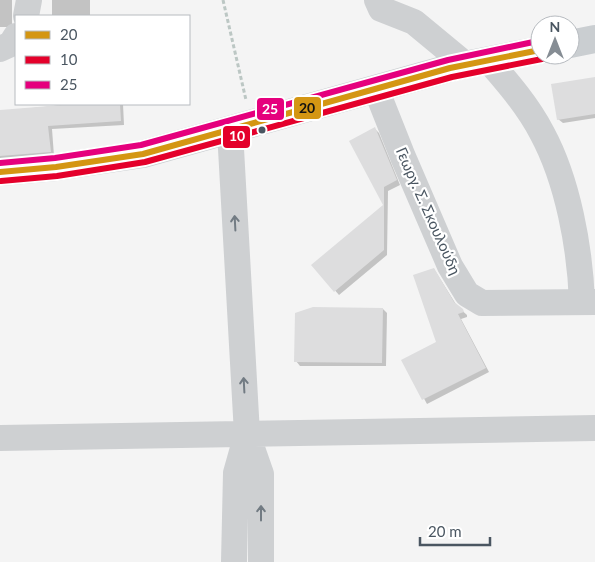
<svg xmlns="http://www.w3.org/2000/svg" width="595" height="562" font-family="Lato,sans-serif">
<rect width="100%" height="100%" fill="#f4f4f4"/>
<path fill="#0003" d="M0,0H12V27H0Z
M52,0H90V16H52Z
M595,78V118L563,123L558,119Z
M75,104H123L124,125L52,129L54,156L0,161V111Z
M375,129L379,133L400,185L388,191L387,255L339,295L313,265L384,205L351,141Z
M434,269L457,306L467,315V317L461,319L489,372L427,404L403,360L437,343Z
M383,309L387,313L386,366H300L296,361Z"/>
<path fill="#ddddde" d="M595,77V114L557,120L551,84Z
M75,104H120L121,121L48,126L51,152L0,156V110Z
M375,127L397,180L384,187V250L334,292L311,265L383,205L349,141Z
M434,268L454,302L463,309L464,312L458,314L486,368L422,400L401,360L436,342L413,275Z
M313,307L383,308L382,363L294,362L295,313Z"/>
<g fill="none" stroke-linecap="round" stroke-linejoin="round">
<path stroke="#bcc7c4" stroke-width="3" stroke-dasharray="4 2.5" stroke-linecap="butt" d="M223,0L246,100"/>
<path stroke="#ced0d2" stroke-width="26" d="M377,0L381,9L414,22L466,65
M26,16L29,0
M0,49L11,44L16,36
M488,60C508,83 528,106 542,133C568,181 580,248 582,302
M376,89L403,157L450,266L467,294L482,303L595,302
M230,131L247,434L261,474V562
M0,438L595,428
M234,562L236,473L247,434"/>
<path stroke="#caced1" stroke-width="28" d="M570,44L595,39
M0,172L56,167L143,154L450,68L540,50"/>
<defs>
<path id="bus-1" d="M0,172L56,167L143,154L450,68L540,50"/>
<path id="bus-2" d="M1,181L57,176L145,162L452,77L542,59"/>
<path id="bus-3" d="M0,163L55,158L141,145L448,60L538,41"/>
</defs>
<use href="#bus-1" stroke="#fff" stroke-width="10"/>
<use href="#bus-2" stroke="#fff" stroke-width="10"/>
<use href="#bus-3" stroke="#fff" stroke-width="10"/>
<use href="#bus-1" stroke="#d49613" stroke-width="6"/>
<use href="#bus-2" stroke="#e4002b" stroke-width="6"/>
<use href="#bus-3" stroke="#e5007d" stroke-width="6"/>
</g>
<defs><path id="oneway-shaft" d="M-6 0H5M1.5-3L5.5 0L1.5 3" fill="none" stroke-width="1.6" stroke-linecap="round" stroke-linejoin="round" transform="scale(1.25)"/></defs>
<g stroke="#727b83">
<use href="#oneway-shaft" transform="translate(235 223) rotate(-93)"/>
<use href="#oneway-shaft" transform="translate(244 385) rotate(-93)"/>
<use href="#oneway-shaft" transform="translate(261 513) rotate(-90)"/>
</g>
<circle fill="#4a5661" stroke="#fff" stroke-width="2" cx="262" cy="130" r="4.5"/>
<g text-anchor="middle" stroke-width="4.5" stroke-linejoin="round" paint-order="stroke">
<g font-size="15" fill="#4a5661" stroke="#fff">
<text transform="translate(428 211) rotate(66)" y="5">Γεωργ. Σ. Σκουλούδη</text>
</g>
</g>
<g stroke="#fff" stroke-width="2">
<rect x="293" y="96" width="29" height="24" rx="5" fill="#d49613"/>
<rect x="256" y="97" width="29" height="24" rx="5" fill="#e5007d"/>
<rect x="222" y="125" width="29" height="24" rx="5" fill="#e4002b"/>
</g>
<g font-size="14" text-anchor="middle" font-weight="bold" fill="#fff">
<text x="270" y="114">25</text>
<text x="237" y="141">10</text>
</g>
<g font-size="14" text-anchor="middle" font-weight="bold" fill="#111">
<text x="307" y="113">20</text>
</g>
<rect x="15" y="15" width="175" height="90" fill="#ffffff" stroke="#b7bbc0"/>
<rect x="25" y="31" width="25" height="8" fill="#d49613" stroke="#b7bbc0"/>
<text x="60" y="40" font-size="15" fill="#4a5661">20</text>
<rect x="25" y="56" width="25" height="8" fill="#e4002b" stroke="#b7bbc0"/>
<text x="60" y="65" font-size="15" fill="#4a5661">10</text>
<rect x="25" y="81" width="25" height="8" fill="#e5007d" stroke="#b7bbc0"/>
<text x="60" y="90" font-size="15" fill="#4a5661">25</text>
<g transform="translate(555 40)"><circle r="24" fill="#ffffff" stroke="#b7bbc0"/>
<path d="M0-4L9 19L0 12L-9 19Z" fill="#868d94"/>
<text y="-8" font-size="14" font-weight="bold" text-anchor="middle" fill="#4a5661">N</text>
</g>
<path d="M420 537v8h70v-8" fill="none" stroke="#4a5661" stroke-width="2.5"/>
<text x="428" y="537" font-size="15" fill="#4a5661" stroke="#ffffff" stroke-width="4" paint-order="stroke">20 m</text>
</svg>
